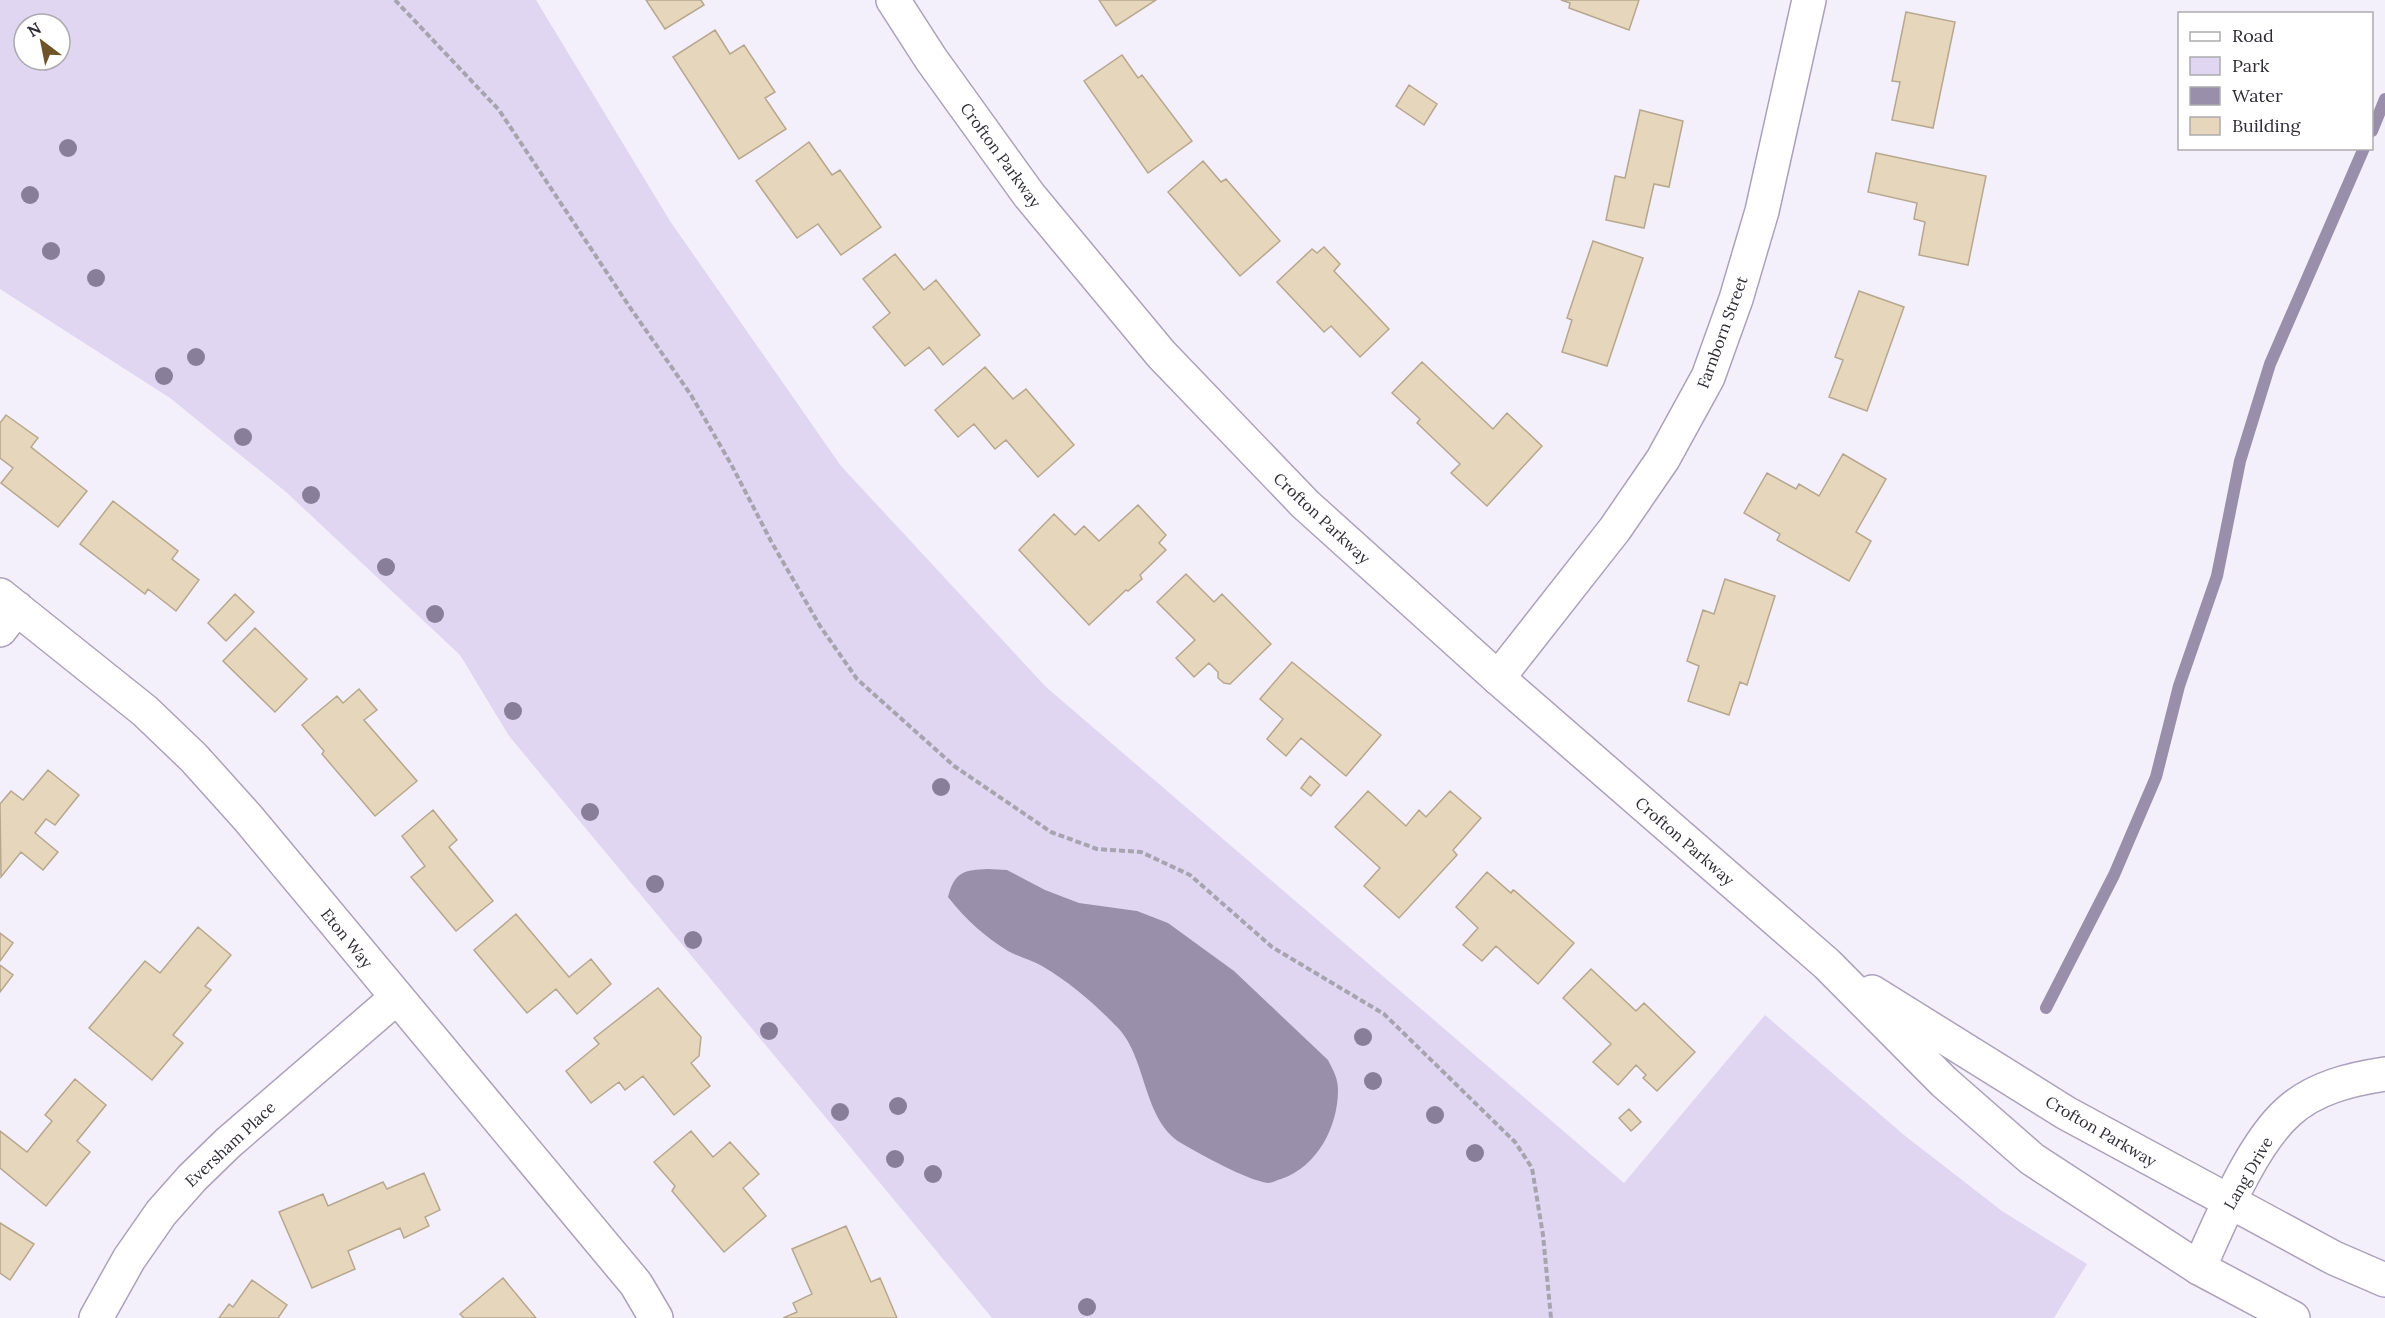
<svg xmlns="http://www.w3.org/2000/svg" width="2385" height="1318" font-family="Lora,serif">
<rect width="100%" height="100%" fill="#f4f0fb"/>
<path fill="#e0d6f2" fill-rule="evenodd" d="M0,0H536L670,221L841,466L1046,687L1624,1183L1765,1015L1904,1135L2002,1211L2087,1264L2054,1318H992L509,736L460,655L286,492L170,398L0,289ZM24,24H60V60H24Z"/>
<path fill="#998faa" d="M988,869L1007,870L1045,890L1079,903L1137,911L1168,923L1234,971L1328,1060C1333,1070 1338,1078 1338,1090C1338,1127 1317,1167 1281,1179C1277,1180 1272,1183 1268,1183C1246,1180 1200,1154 1181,1143C1143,1120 1147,1060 1119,1029C1096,1005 1071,983 1042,966C1031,960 1019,957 1008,951C985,937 965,919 948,897C955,871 964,870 988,869Z"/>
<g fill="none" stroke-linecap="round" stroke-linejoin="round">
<path stroke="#998faa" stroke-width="12" d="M2372,131L2385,99
M2046,1008L2114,875L2156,777L2179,686L2217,576L2240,461L2270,364L2364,148"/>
</g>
<path fill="#e6d6bb" stroke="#b6a78e" stroke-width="1.5" d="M646,0H701L704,5L665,29Z
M1099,0H1156L1116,26Z
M1561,0H1639L1629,30L1569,8L1570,3Z
M1906,12L1955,22L1933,128L1892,120L1900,82L1892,81Z
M715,30L730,54L744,45L775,92L765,98L786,129L739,159L673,57Z
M1122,55L1138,78L1142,75L1192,141L1148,173L1084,81Z
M1409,85L1437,104L1424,125L1396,106Z
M1640,110L1683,121L1669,187L1654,184L1644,228L1606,220L1615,176L1625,178Z
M809,142L832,175L840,170L881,227L841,255L818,224L797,238L756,181Z
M1876,153L1986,176L1968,265L1919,255L1925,222L1914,219L1917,203L1868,192Z
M1203,161L1221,182L1226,179L1280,241L1240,276L1168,192Z
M1593,241L1643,258L1607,366L1562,352L1572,320L1567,318Z
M1324,247L1340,264L1334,271L1389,329L1360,357L1331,326L1324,332L1277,282L1312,249L1317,253Z
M895,254L924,290L936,280L980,335L943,365L929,347L905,366L873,327L890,313L863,279Z
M1859,291L1904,307L1867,411L1829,397L1843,360L1835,357Z
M1422,362L1493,429L1507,413L1542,446L1487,506L1451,473L1460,464L1417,423L1420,419L1392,393Z
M985,367L1013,399L1026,389L1074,445L1038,477L1006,440L995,449L974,424L958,437L935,410Z
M6,415L38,438L31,447L87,491L58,527L1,483L13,468L0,458V423Z
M1843,454L1886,479L1856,532L1871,541L1849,581L1777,540L1780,534L1744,513L1767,473L1796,489L1799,484L1819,496Z
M113,501L178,551L172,559L199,580L176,611L148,589L145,594L80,544Z
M1138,505L1166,535L1159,543L1166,550L1140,575L1142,579L1128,591L1126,590L1089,625L1019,550L1054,514L1075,535L1084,526L1099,541Z
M1186,574L1214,602L1222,594L1271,644L1230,684L1224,683L1218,678V672L1209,663L1194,677L1176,658L1195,640L1157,602Z
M1725,579L1775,596L1747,685L1740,682L1729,715L1688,701L1699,666L1687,661L1703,610L1714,614Z
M235,594L254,612L226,641L208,623Z
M255,628L307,679L275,712L223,661Z
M1292,662L1381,735L1346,776L1301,738L1286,756L1267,739L1283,719L1260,699Z
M359,689L377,710L364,720L417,781L375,816L322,754L324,751L302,725L337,696L343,703Z
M48,770L79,795L55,825L46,819L35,833L58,852L43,870L21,852L1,877L0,804L11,791L23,800Z
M1310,776L1320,785L1311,796L1301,788Z
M1368,791L1406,826L1419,810L1426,817L1450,791L1481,818L1453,850L1457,855L1399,918L1364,886L1380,868L1335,827Z
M433,810L457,840L449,847L493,901L456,931L411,877L425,866L402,836Z
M1487,872L1511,893L1513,890L1515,891L1574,943L1538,984L1496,946L1482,961L1463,945L1478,928L1456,907Z
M516,914L569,977L591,959L611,984L577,1014L556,989L527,1013L474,950Z
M198,927L231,955L205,986L211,990L173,1035L183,1043L152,1080L89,1028L145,961L160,973Z
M0,933L13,943L0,961Z
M0,965L13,975L0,992Z
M1591,969L1636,1011L1644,1003L1695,1052L1657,1091L1643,1078L1646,1075L1636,1065L1618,1085L1593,1062L1611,1044L1563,998Z
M658,988L701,1037L699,1056L691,1063L710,1086L674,1115L643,1076L625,1090L619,1082L591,1103L566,1071L599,1044L594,1038Z
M75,1079L106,1105L77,1141L90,1152L46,1206L0,1168V1131L27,1152L52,1121L45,1115Z
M1629,1109L1641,1122L1631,1131L1619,1118Z
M691,1131L713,1157L730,1142L759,1174L743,1188L766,1216L724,1252L672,1191L675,1186L654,1162Z
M424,1173L440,1210L425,1217L429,1226L404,1238L400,1228L348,1251L355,1269L312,1288L279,1212L323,1194L328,1206L383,1182L387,1189Z
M0,1223L34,1244L10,1280L0,1273Z
M846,1226L871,1282L880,1278L897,1318H783L797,1312L793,1303L812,1294L792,1249Z
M503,1278L536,1318H464L460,1314Z
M252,1280L287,1305L278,1318H219L229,1304L233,1307Z"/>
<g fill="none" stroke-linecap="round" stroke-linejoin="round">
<defs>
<path id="minor" d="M0,595L145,711L194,758L248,818L636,1284L656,1318
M0,630L17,608
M1498,678L1615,529L1663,459L1708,377L1736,299L1762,211L1809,0
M2199,1268C2220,1222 2251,1145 2288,1112C2314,1088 2351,1079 2385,1074
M96,1318L129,1259L161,1213L192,1178L228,1143L396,998"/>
<path id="tertiary" d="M893,0L931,59L1029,195L1161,354L1305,504L1498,678L1827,964L1944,1082L2032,1159L2199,1268L2293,1318
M1872,992L2066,1113L2334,1258L2385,1280"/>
</defs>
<use href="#minor" stroke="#aba1bb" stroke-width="36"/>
<use href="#tertiary" stroke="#aba1bb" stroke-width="36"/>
<path stroke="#a8a4af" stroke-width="4" stroke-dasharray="6 3" stroke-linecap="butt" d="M395,0L499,110L629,306L691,395L731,464L772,543L820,626L857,679L954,766L1051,832L1097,849L1141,852L1190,875L1272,947L1384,1014L1515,1142L1532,1168L1543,1235L1551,1318"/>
<use href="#minor" stroke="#fff" stroke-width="33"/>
<use href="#tertiary" stroke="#fff" stroke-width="33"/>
</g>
<g fill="#897e99">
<circle cx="68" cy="148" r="9"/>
<circle cx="30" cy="195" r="9"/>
<circle cx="51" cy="251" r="9"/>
<circle cx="96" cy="278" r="9"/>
<circle cx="196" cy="357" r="9"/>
<circle cx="164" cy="376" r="9"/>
<circle cx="243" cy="437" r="9"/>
<circle cx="311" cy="495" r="9"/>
<circle cx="386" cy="567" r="9"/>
<circle cx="435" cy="614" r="9"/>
<circle cx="513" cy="711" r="9"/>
<circle cx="941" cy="787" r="9"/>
<circle cx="590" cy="812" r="9"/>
<circle cx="655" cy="884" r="9"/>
<circle cx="693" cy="940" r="9"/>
<circle cx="769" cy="1031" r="9"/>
<circle cx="1363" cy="1037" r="9"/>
<circle cx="1373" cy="1081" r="9"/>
<circle cx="898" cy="1106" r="9"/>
<circle cx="840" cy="1112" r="9"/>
<circle cx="1435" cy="1115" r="9"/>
<circle cx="1475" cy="1153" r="9"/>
<circle cx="895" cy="1159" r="9"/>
<circle cx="933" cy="1174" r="9"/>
<circle cx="1087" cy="1307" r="9"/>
</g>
<g text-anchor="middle" stroke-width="6" stroke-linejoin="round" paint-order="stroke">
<g font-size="16" fill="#2f2b35" stroke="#fff">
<text transform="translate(1001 155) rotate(54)" y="6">Crofton Parkway</text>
<text transform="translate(1722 332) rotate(-70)" y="6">Farnborn Street</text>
<text transform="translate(1322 518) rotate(43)" y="6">Crofton Parkway</text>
<text transform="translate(1685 841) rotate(41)" y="6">Crofton Parkway</text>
<text transform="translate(347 938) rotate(51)" y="6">Eton Way</text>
<text transform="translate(2101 1131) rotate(30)" y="6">Crofton Parkway</text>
<text transform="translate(230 1144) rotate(-43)" y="6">Eversham Place</text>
<text transform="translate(2248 1173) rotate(-60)" y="6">Lang Drive</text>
</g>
</g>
<rect x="2178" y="12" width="195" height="138" fill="#ffffff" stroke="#acaaae" stroke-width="1.5"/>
<rect x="2190" y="32" width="30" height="9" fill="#ffffff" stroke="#acaaae" stroke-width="1.5"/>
<text x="2232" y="42" font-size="18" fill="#2f2b35">Road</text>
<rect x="2190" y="57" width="30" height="18" fill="#e0d6f2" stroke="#acaaae" stroke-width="1.5"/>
<text x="2232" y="72" font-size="18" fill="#2f2b35">Park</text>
<rect x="2190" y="87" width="30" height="18" fill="#998faa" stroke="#acaaae" stroke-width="1.5"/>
<text x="2232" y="102" font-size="18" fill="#2f2b35">Water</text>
<rect x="2190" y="117" width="30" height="18" fill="#e6d6bb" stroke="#acaaae" stroke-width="1.5"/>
<text x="2232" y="132" font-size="18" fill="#2f2b35">Building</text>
<g transform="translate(42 42) rotate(328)"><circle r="28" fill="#ffffff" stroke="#acaaae" stroke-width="1.5"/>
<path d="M0-4.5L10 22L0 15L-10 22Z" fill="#6e5426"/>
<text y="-9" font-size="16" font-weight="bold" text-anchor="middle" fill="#2f2b35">N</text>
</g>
</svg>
